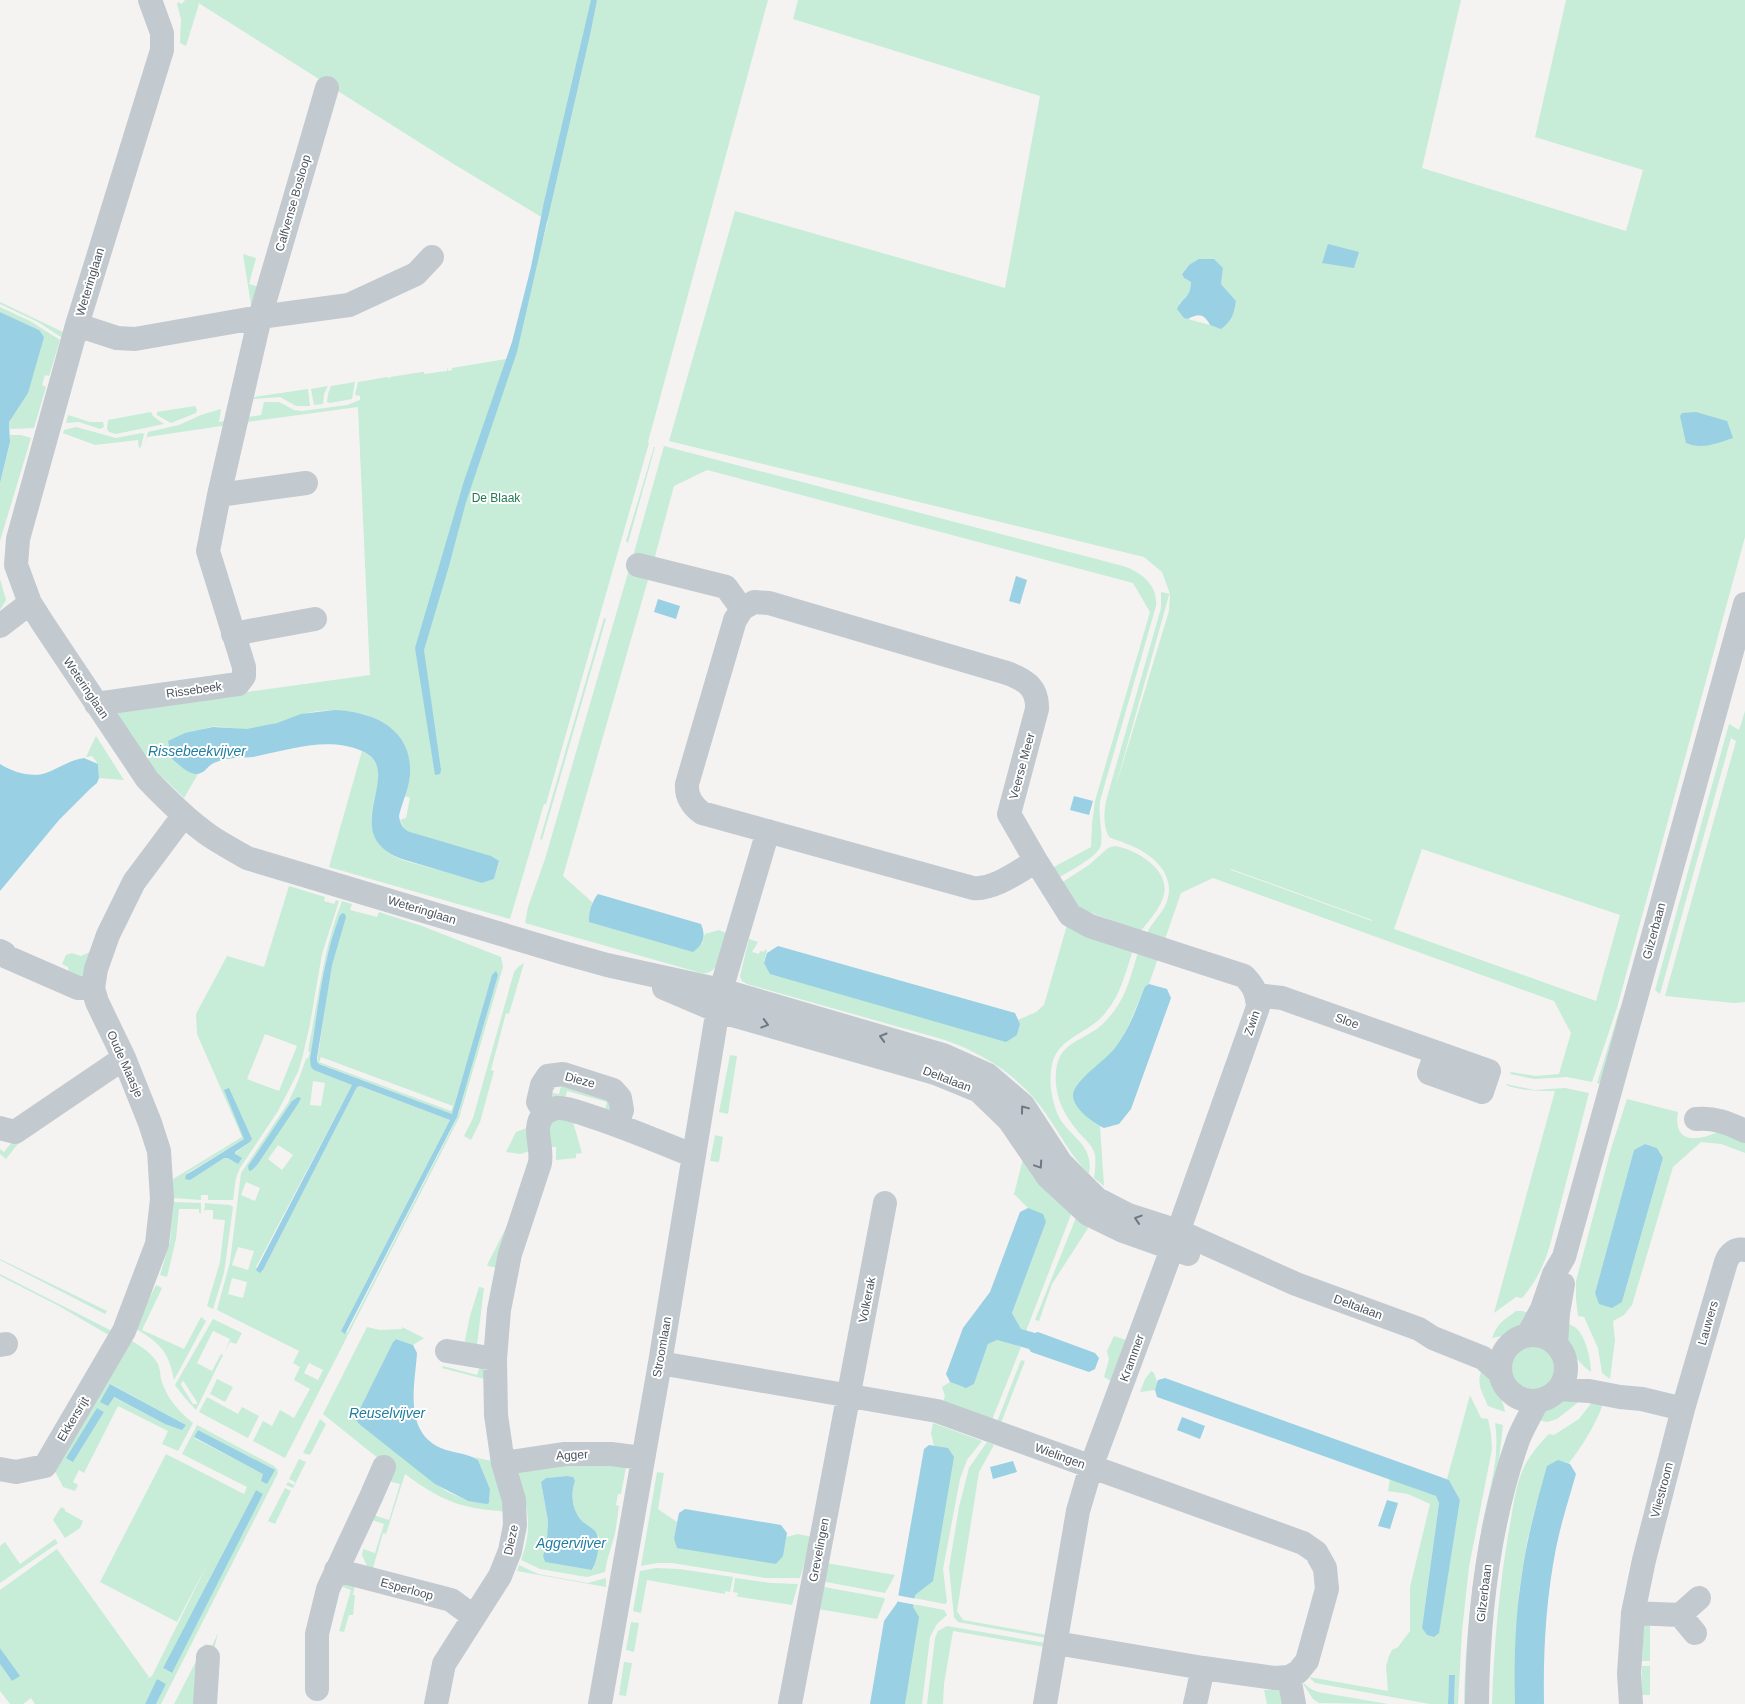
<svg xmlns="http://www.w3.org/2000/svg" width="1745" height="1704" font-family="Arial,sans-serif">
<rect width="100%" height="100%" fill="#f4f3f2"/>
<path fill="#c7ecd7" fill-rule="evenodd" d="M185,0H768L648,442L649,443L546,804H544L510,919L329,867L362,751C406,774 344,816 388,852C397,860 411,862 423,866C443,871 462,877 482,883L494,879L499,862L410,832L404,828L400,820L406,818L410,798L405,796C407,789 410,781 410,774C411,719 356,705 312,712C299,714 288,720 276,723C267,726 258,727 250,729C237,731 224,725 211,727C197,730 182,737 168,742L171,758C179,764 188,773 198,774L184,798L151,766L115,712L224,697L225,698L238,696L244,690L247,692L370,675L358,407L247,422L249,417L261,415L264,402H279L294,410L302,411L347,405L360,400V396L355,395L358,382L387,377L390,379V377L422,372H424V374L447,371L448,367V371L452,370V368L506,359L505,363L509,362L548,221L452,163L197,2L199,4L186,46L180,43L181,19L177,4L178,2L182,4Z
M798,0H1461L1422,168L1626,231L1643,170L1535,137L1566,0H1745V537L1617,1008L1592,1082L1567,1077L1534,1079L1510,1074L1511,1072L1536,1076L1559,1074L1571,1033L1554,1001L1213,878L1181,893L1165,939L1147,933C1152,922 1161,915 1166,904C1178,875 1152,853 1127,844C1121,841 1115,840 1109,837C1103,826 1104,813 1106,801L1161,608V592L1170,594L1162,572L1144,557L669,441L735,211L1005,288L1040,96L793,19ZM1189,265L1223,268L1221,284L1236,301C1234,314 1232,321 1221,328L1184,318L1179,303C1188,298 1190,292 1191,282L1184,278L1182,273ZM1170,595L1169,611L1115,789L1169,595ZM1422,849L1620,915L1596,1001L1394,929ZM1231,869L1372,920V921L1231,870Z
M243,254L256,258L249,284L259,287L252,311Z
M0,302L63,332L61,337L38,322L0,304Z
M0,307L30,321L60,340L49,376L45,375L42,385L46,387L34,428L10,429L9,422L39,330L0,312Z
M355,382L352,399L330,403L327,402L328,394L331,386Z
M328,386L324,394L323,404L314,405L311,389Z
M308,389L310,406H296L280,397L253,399L254,397Z
M195,406L197,410L196,413L171,423L157,415V412Z
M221,409L219,422L230,420L228,425L147,437L144,447L148,432L179,425L201,415Z
M151,412L153,416L164,424L116,434L109,432L107,429L108,420Z
M68,415L90,422H103L104,427L100,429L79,422L66,423Z
M76,427L116,438L142,433L144,434L141,447L139,448L138,440L95,445L63,433L64,430Z
M10,435H21L31,438L0,541V483L10,443Z
M664,446L1123,566C1141,572 1158,585 1156,606L1100,801C1098,815 1103,831 1101,845C1099,856 1068,872 1058,878L1052,868L1091,847L1092,824L1095,801L1150,612L1133,583L707,470L674,486L654,560L633,556Z
M654,447H655L628,543L626,541Z
M630,566L650,573L563,876L592,902L590,913L702,944L705,934L719,930L726,933C722,947 721,976 701,973L525,923L528,907L545,859Z
M0,579L6,600L0,610Z
M604,618L606,619L542,840L540,839Z
M1745,711V1002L1734,1003L1665,996L1736,741L1731,738L1660,994L1655,990L1729,724L1739,730Z
M96,736L124,780L99,778L98,764L92,756L86,757Z
M1114,846C1134,848 1170,869 1164,894C1161,908 1150,919 1141,931L1078,908L1061,883L1089,865L1108,848Z
M289,886L325,897L324,901L334,904L336,900L339,901L322,954L310,1024L302,1059L298,1072L278,1111L240,1168L236,1178L233,1200H208V1195H201V1200L173,1198V1179L242,1137L197,1034L196,1014L227,956L264,967ZM265,1034L297,1046L279,1091L247,1079ZM244,1136L250,1142L228,1158H224L186,1174L244,1139Z
M342,901L352,904L350,910L377,917L379,912L422,926L501,957L503,967L459,1118L285,1458L253,1441L263,1421L272,1426L280,1410L294,1418L310,1389L294,1380L300,1367L293,1363L299,1351L217,1310L230,1262L241,1173L288,1103L298,1081L306,1059L308,1058L310,1053L308,1051C318,1001 323,949 342,901ZM337,923L317,1063L452,1114L460,1109L453,1126L347,1333L343,1327L450,1120L360,1086L357,1087L263,1270L262,1272L256,1267L352,1085L311,1067L313,1042L326,961ZM321,1057L453,1106L451,1111L319,1062ZM313,1081L325,1083L321,1106L310,1105ZM293,1100L298,1104L248,1166ZM278,1145L293,1155L282,1170L268,1159ZM246,1182L260,1188L255,1201L241,1195ZM238,1247L254,1251L248,1270L232,1265ZM232,1278L247,1282L243,1298L228,1294ZM309,1363L323,1370L318,1380L304,1373Z
M1067,925L1133,950C1126,971 1121,994 1106,1012C1088,1036 1054,1036 1051,1071C1049,1086 1053,1106 1060,1119C1073,1139 1094,1146 1089,1174C1071,1156 1060,1134 1046,1114C1022,1078 985,1054 945,1040L747,984L742,981L740,976L749,939L758,942L752,952L759,954L760,951L764,952L765,949L767,951L764,962L1017,1035L1020,1024L1018,1020L1036,1012L1044,1005Z
M90,952L89,977L70,979L68,967L62,964L66,955L72,953L81,956Z
M1138,952L1158,958L1149,984C1142,989 1129,1027 1122,1039C1115,1049 1106,1059 1096,1067C1087,1075 1078,1081 1074,1093C1080,1106 1086,1120 1100,1126L1104,1186L1094,1178C1095,1171 1096,1162 1095,1155C1093,1146 1086,1140 1080,1134C1064,1115 1054,1097 1056,1072C1058,1047 1074,1043 1092,1032C1101,1027 1108,1019 1114,1011C1127,994 1132,972 1138,952Z
M524,963L509,1014L506,1013L491,1070L494,1071L480,1122L471,1140L464,1136L473,1118L514,972L518,967Z
M1620,1008L1623,1012L1601,1084L1597,1083Z
M730,1055L737,1056L728,1114L719,1112Z
M562,1082L609,1095L615,1107L604,1113L607,1102L567,1091L564,1102L555,1101L546,1092L559,1094Z
M1506,1084L1534,1090L1565,1088L1589,1093L1550,1245C1544,1265 1536,1282 1522,1298L1516,1297L1494,1313L1555,1091C1538,1091 1522,1091 1506,1085Z
M1627,1099L1678,1112C1672,1148 1703,1140 1724,1129L1745,1138V1153L1721,1144L1701,1142L1673,1167L1632,1305L1624,1315L1613,1321L1615,1340L1610,1379L1602,1373L1598,1348L1584,1317L1578,1316L1576,1299V1281L1611,1149ZM1645,1144L1657,1148L1663,1158L1622,1302L1611,1307L1601,1304L1595,1293L1634,1150Z
M557,1118L573,1122L582,1153L576,1154V1158L556,1160V1147H550V1125Z
M529,1127L533,1150L520,1154L506,1152L516,1132Z
M715,1135L723,1137L719,1162L710,1161Z
M23,1140L17,1145L6,1159L0,1154V1149L4,1152L12,1142Z
M1024,1155L1072,1212L1026,1331L1021,1329L1012,1313L1046,1222L1038,1213L1029,1209L1014,1194Z
M173,1202L201,1203V1213H199V1209H179L176,1239L167,1277L160,1275L170,1242Z
M205,1203L230,1205L233,1207L224,1273L213,1309L207,1306L220,1262L225,1220L213,1219V1210H205L204,1213Z
M1077,1215L1090,1225L1052,1284L1039,1321L1035,1320Z
M512,1216L502,1269L488,1266L487,1265Z
M0,1259L107,1311L105,1314L0,1260Z
M0,1274L114,1332L112,1337L59,1306L0,1276Z
M156,1285L162,1288L142,1330L184,1349L201,1317L206,1321L174,1380C169,1351 159,1342 134,1328Z
M479,1287L484,1288L477,1345H464L470,1316Z
M1516,1311H1522L1534,1314C1522,1326 1510,1336 1492,1338C1498,1322 1503,1321 1516,1311Z
M213,1319L242,1333L236,1344L230,1342L225,1352L230,1339L213,1331L197,1363L212,1371L221,1354L223,1355L196,1410L185,1398L175,1385ZM182,1381L184,1382L197,1402V1404H193L181,1385Z
M1561,1322C1565,1323 1570,1324 1573,1326C1585,1332 1591,1359 1591,1372C1574,1360 1565,1341 1561,1322Z
M367,1327L380,1330L402,1329V1327L424,1338L413,1345L396,1339L393,1342L356,1419L359,1424L446,1491L468,1501L489,1503L490,1489L478,1460L474,1457L500,1463L512,1512C463,1509 444,1503 405,1474L386,1534L383,1533L373,1568L367,1566L362,1555L363,1549L375,1553L384,1524L372,1520L373,1515L389,1520L400,1484L388,1481L394,1471L323,1414Z
M1114,1336L1126,1340L1111,1381L1104,1377L1109,1359L1107,1351Z
M129,1339C138,1345 150,1351 156,1361C160,1366 160,1373 161,1379C166,1397 178,1411 193,1423L178,1451L162,1444L168,1431L118,1406L84,1473L79,1470L73,1482L78,1485L75,1491L63,1487L55,1471ZM111,1384L186,1425L165,1424L113,1397ZM97,1408L104,1412L73,1462Z
M997,1340L1021,1347L992,1420L943,1402L945,1396L942,1387L950,1382L963,1387L974,1384L988,1344Z
M1508 1369a25 25 0 1 1 50 0a25 25 0 1 1-50 0Z
M1021,1360L1025,1361L1001,1423L997,1422Z
M481,1363L488,1380L442,1368L443,1366L477,1375Z
M1483,1365C1491,1377 1503,1397 1505,1412L1488,1406C1480,1387 1476,1385 1483,1365Z
M1151,1371L1154,1373L1157,1382L1159,1381L1155,1390L1140,1392L1145,1379Z
M217,1379L233,1387L225,1402L210,1394Z
M1470,1395L1481,1418L1488,1419L1491,1434L1492,1449L1469,1567L1462,1631L1458,1704H1454L1455,1675L1449,1676L1448,1704H1430L1315,1683L1309,1677L1388,1691L1386,1666L1389,1656L1392,1650L1398,1647L1410,1631V1587L1430,1504L1408,1494L1388,1491L1390,1479L1436,1496L1439,1502L1422,1628L1428,1635L1434,1637L1441,1618L1460,1500L1449,1480L1447,1479Z
M207,1397L238,1414L242,1407L259,1416L248,1438L199,1412Z
M1605,1399C1597,1422 1584,1444 1569,1463L1559,1461L1536,1505L1527,1542L1519,1592L1515,1657V1704H1492C1494,1645 1499,1588 1509,1530C1513,1510 1515,1486 1524,1467C1530,1455 1539,1444 1549,1434L1554,1435L1579,1419L1593,1401Z
M1562,1400H1581L1557,1419L1547,1422L1533,1419L1542,1411Z
M320,1419L326,1424L310,1455L303,1453Z
M933,1423L982,1441L967,1460L960,1479L943,1569L947,1602L945,1604L914,1598L944,1448L934,1446L931,1433Z
M1495,1423L1503,1425L1501,1443L1468,1704H1464C1465,1646 1471,1589 1481,1532C1487,1496 1501,1460 1495,1423Z
M197,1425L274,1466L277,1469L278,1473L161,1704H156L166,1684L157,1680L145,1704H35L31,1698L23,1704H10L0,1691V1664L12,1681L19,1676L0,1648V1590L57,1549L149,1677L145,1680L152,1676L209,1561L177,1622L100,1582L166,1454L244,1494L247,1487L182,1454ZM198,1430L274,1470L261,1481L264,1474L194,1438ZM256,1490L263,1494L171,1673L163,1668Z
M987,1442L994,1445L979,1472L957,1611L963,1620L1047,1635L1046,1638L958,1622L954,1617L949,1568L959,1507L969,1468Z
M299,1459L306,1462L293,1488L286,1485L288,1482L294,1485L295,1482L289,1479Z
M558,1460L626,1467L621,1494H618L616,1505L619,1506L615,1534L607,1561L605,1572L587,1577L540,1569L521,1560C534,1526 527,1504 517,1471ZM571,1476L575,1481C570,1496 572,1512 584,1523C590,1528 594,1531 599,1537L593,1570L545,1562L543,1556L547,1539L548,1521L541,1482L546,1478Z
M657,1472L664,1473L658,1509L677,1522L674,1538L776,1564L783,1555L786,1537L798,1534L812,1537L800,1578H765L672,1563H657L641,1566Z
M285,1488L291,1491L275,1524L268,1521Z
M61,1507L65,1509V1511L83,1521L80,1528L65,1538L53,1520Z
M55,1539L58,1543L0,1583V1546L5,1542L20,1564Z
M826,1563L895,1575L885,1593L821,1581Z
M519,1565L538,1574L588,1583L606,1578V1587L517,1571Z
M656,1568L679,1569L733,1577L730,1592L725,1591V1594L647,1580L641,1613L633,1611L640,1571Z
M735,1578L771,1583L798,1584L792,1605L734,1596H737L738,1593L733,1592Z
M341,1581H356L353,1595H355L353,1615H349L344,1632L339,1631L351,1590L340,1586Z
M819,1586L884,1598L885,1599L877,1619L812,1608Z
M913,1604L944,1610L947,1615L937,1624L930,1637L922,1704H905Z
M1644,1619L1650,1620V1661H1642Z
M631,1622L639,1623L634,1652L626,1650Z
M947,1626L1045,1643V1647L953,1631L944,1684L943,1704H927L935,1638L938,1631Z
M218,1633L201,1704H174L205,1644L212,1646Z
M624,1662L632,1663L626,1696L619,1695Z
M1642,1666H1650V1695H1641Z
M1302,1682L1311,1689L1318,1692L1388,1704L1319,1703L1313,1699Z
M1264,1690H1285V1704H1267Z"/>
<path fill="#99d0e3" d="M591,0H597L590,35L517,352L466,502L449,566L424,650L441,770L440,774L435,775L415,648L464,481L512,342L531,267L544,202Z
M1328,244L1359,252L1354,268L1322,263Z
M1199,259H1214L1223,268L1221,284L1236,301C1234,314 1232,321 1221,329L1210,325C1204,314 1199,313 1188,319L1184,318L1177,309C1182,297 1190,300 1191,282L1184,278L1182,274L1189,265Z
M0,312L39,330L44,337L28,393L9,422L10,442L0,483Z
M1696,412L1727,421L1733,438C1718,443 1702,450 1686,443L1680,416L1682,413Z
M1016,576L1027,580L1020,604L1009,601Z
M658,599L680,606L676,619L654,612Z
M334,710C372,711 413,728 410,775C409,789 402,802 399,816C400,824 403,829 410,832L491,856L499,861L494,879L482,883L402,859C334,833 408,771 362,751C327,736 289,750 253,757C243,758 233,757 223,760C219,761 215,762 212,764C207,767 204,774 196,774C188,774 177,763 171,758L168,741L185,733L213,727L247,729L277,723L301,714Z
M84,758L98,764L99,778L97,783L90,789L59,820L0,891V764C13,772 31,778 46,773C59,768 70,760 84,758Z
M1074,796L1093,801L1089,815L1070,810Z
M598,894L701,924C706,936 704,944 693,952L589,922C589,911 591,903 598,894Z
M343,913L345,914L346,917L332,965L317,1058V1062L319,1064L452,1114L492,975L496,971L498,975L457,1117L345,1334L341,1331L343,1327L450,1120L360,1086L357,1087L263,1270L260,1273L256,1270L352,1085L314,1070L311,1067L310,1059C318,1011 322,961 340,915Z
M778,946L1015,1013L1020,1024L1017,1035L1006,1042L770,974L764,963L767,953Z
M1149,984L1167,989L1171,998L1131,1109L1119,1124L1104,1128C1093,1123 1074,1109 1073,1096C1072,1082 1106,1060 1115,1048C1129,1030 1136,1009 1144,989C1145,986 1146,986 1149,984Z
M229,1088L252,1139L250,1142L235,1152V1154L242,1158L238,1164L228,1158H224L190,1180L185,1179L186,1175L244,1139L224,1090Z
M298,1097L301,1098L298,1104L257,1165L252,1170L249,1171L248,1166L292,1101Z
M1645,1144L1657,1148L1663,1158L1622,1302L1612,1308L1599,1304L1595,1293L1634,1150Z
M1028,1208L1043,1214L1046,1222L1012,1313L1021,1329L1035,1333L1038,1332L1095,1353L1099,1358L1095,1369L1089,1372L1031,1352L1029,1349L997,1340L988,1344L974,1384L966,1388L950,1382L946,1374L963,1328L990,1292L1020,1212Z
M396,1339L413,1345L417,1353C415,1385 403,1431 441,1448C452,1453 468,1453 478,1460L490,1489L489,1503L487,1504L468,1501L435,1484L359,1424L355,1419L393,1342Z
M1165,1378L1449,1480L1460,1500L1439,1633L1434,1637L1427,1635L1422,1628L1439,1503L1436,1496L1157,1397L1155,1390L1158,1380Z
M110,1384L186,1425L182,1430L165,1424L114,1397L108,1406L100,1402Z
M97,1408L104,1412L73,1462L66,1458Z
M1182,1417L1205,1426L1200,1439L1177,1430Z
M198,1430L275,1470L267,1484L261,1481L263,1474L194,1437Z
M929,1445L948,1448L954,1457L933,1581L915,1595L913,1607L919,1617L905,1704H870L884,1621L897,1603L924,1449Z
M1558,1460L1570,1464L1576,1474C1569,1499 1561,1523 1556,1548C1546,1599 1543,1652 1544,1704H1515C1514,1661 1515,1617 1522,1574C1527,1537 1537,1502 1547,1466Z
M1013,1461L1017,1472L993,1479L990,1467Z
M568,1476L573,1477L575,1481C570,1495 572,1511 583,1522C587,1525 592,1528 595,1531C602,1540 597,1561 592,1570L545,1562L543,1556L547,1539L548,1521L541,1482L546,1478Z
M256,1490L263,1494L172,1673L163,1668Z
M1387,1500L1398,1503L1390,1529L1378,1526Z
M685,1509L781,1525L787,1533L783,1556L776,1564L677,1548L674,1538L679,1513Z
M0,1648L20,1676L12,1681L0,1664Z
M1449,1675H1455L1454,1704H1448Z
M157,1679L166,1684L156,1704H145Z"/>
<path fill="#f4f3f2" d="M896,1595L917,1599L916,1605L895,1601Z"/>
<g fill="none" stroke-linecap="round" stroke-linejoin="round">
<path stroke="#c2c9cf" stroke-width="24" d="M150,0L162,33V50L77,325L18,539L16,565L30,603L44,625L147,779C166,799 187,820 210,836C222,844 235,851 247,858L564,953L607,965L721,990L943,1055L988,1075L1023,1105L1061,1163L1097,1199L1128,1215L1178,1231L1296,1284L1419,1329L1433,1338L1483,1358L1499,1372
M77,325L117,338L135,339L260,317L349,305L416,274L432,257
M219,495L306,483
M638,565L726,587L742,609L754,602L769,603L1007,673C1026,680 1038,688 1037,709L1009,814L1036,861C1019,871 994,890 973,888L702,813C692,806 686,796 687,784L735,620L742,609
M0,626L30,603
M233,634L315,619
M96,704L238,684L244,676V667L208,551L219,495L260,317L327,88
M1036,861L1070,915L1090,926L1244,976C1254,986 1257,993 1258,1007L1172,1249L1091,1467L1078,1511L1045,1704
M0,951L4,953L7,957L78,988H93
M664,988L718,1011L935,1073L979,1091L1009,1120L1048,1177L1088,1214L1123,1231L1188,1254
M1257,995L1282,998L1489,1071L1482,1092L1429,1073L1436,1053
M545,1113L538,1102L542,1085L548,1076L563,1074L613,1090L620,1098L622,1110L617,1125
M1696,1119C1714,1117 1728,1123 1745,1131
M0,1128L15,1132L124,1058
M1500 1368a33 33 0 1 1 66 0a33 33 0 1 1-66 0Z
M1528,1335L1542,1309L1554,1274L1564,1257L1745,604
M1556,1344L1558,1313L1563,1284
M0,1345L6,1344
M447,1351L495,1359
M660,1363L937,1411L1303,1543L1316,1552L1325,1568L1327,1589L1307,1661L1298,1672L1289,1677L1274,1678L1203,1668L1056,1643
M1559,1389L1589,1391L1620,1397L1642,1399L1683,1409
M503,1463L565,1454H611L642,1458
M0,1469L16,1472L45,1466L124,1331L157,1244L162,1199L159,1151L150,1123L124,1058L97,1002L93,988L96,969L108,935L134,882L184,815
M336,1570L451,1600L474,1617
M1633,1613L1680,1615L1695,1633
M1680,1615L1699,1598
M1289,1677L1294,1704
M317,1689V1634L328,1589L371,1497L384,1467
M205,1704L208,1657
M436,1704L444,1664L500,1576L510,1551L515,1525L514,1500L503,1463L496,1415L495,1359L499,1310L510,1254L540,1163C543,1146 532,1129 543,1115C546,1112 552,1109 557,1108C568,1107 580,1113 590,1116C625,1127 659,1142 694,1156
M600,1704L660,1363L721,990L768,831
M790,1704L885,1203
M1195,1704L1203,1668
M1477,1704C1478,1614 1488,1525 1518,1440C1523,1427 1531,1414 1537,1402
M1631,1704L1629,1674L1633,1613L1644,1560L1683,1409L1726,1262C1729,1254 1735,1248 1745,1250"/>
</g>
<defs><path id="oneway-chevron" d="M-2-3.5L2.5 0L-2 3.5" fill="none" stroke-width="1.6" stroke-linecap="round" stroke-linejoin="round" transform="scale(1.25)"/></defs>
<g stroke="#6f7780">
<use href="#oneway-chevron" transform="translate(765 1024) rotate(16)"/>
<use href="#oneway-chevron" transform="translate(883 1037) rotate(-164)"/>
<use href="#oneway-chevron" transform="translate(1024 1109) rotate(-127)"/>
<use href="#oneway-chevron" transform="translate(1039 1165) rotate(56)"/>
<use href="#oneway-chevron" transform="translate(1138 1219) rotate(-162)"/>
</g>
<g text-anchor="middle" stroke-width="4" stroke-linejoin="round" paint-order="stroke">
<g font-size="12" fill="#4c545e" stroke="#fff">
<text transform="translate(293 203) rotate(-74)" y="4">Calfvense Bosloop</text>
<text transform="translate(90 282) rotate(-73)" y="4">Weteringlaan</text>
<text transform="translate(86 688) rotate(56)" y="4">Weteringlaan</text>
<text transform="translate(194 690) rotate(-8)" y="4">Rissebeek</text>
<text transform="translate(1022 766) rotate(-75)" y="4">Veerse Meer</text>
<text transform="translate(422 910) rotate(17)" y="4">Weteringlaan</text>
<text transform="translate(1654 931) rotate(-75)" y="4">Gilzerbaan</text>
<text transform="translate(1347 1021) rotate(20)" y="4">Sloe</text>
<text transform="translate(1252 1023) rotate(-71)" y="4">Zwin</text>
<text transform="translate(125 1064) rotate(66)" y="4">Oude Maasje</text>
<text transform="translate(947 1079) rotate(21)" y="4">Deltalaan</text>
<text transform="translate(580 1080) rotate(15)" y="4">Dieze</text>
<text transform="translate(867 1300) rotate(-79)" y="4">Volkerak</text>
<text transform="translate(1358 1307) rotate(20)" y="4">Deltalaan</text>
<text transform="translate(1708 1323) rotate(-74)" y="4">Lauwers</text>
<text transform="translate(662 1347) rotate(-80)" y="4">Stroomlaan</text>
<text transform="translate(1132 1358) rotate(-70)" y="4">Krammer</text>
<text transform="translate(73 1419) rotate(-59)" y="4">Ekkersrijt</text>
<text transform="translate(572 1455) rotate(-3)" y="4">Agger</text>
<text transform="translate(1060 1456) rotate(20)" y="4">Wielingen</text>
<text transform="translate(1662 1490) rotate(-75)" y="4">Vliestroom</text>
<text transform="translate(511 1540) rotate(-78)" y="4">Dieze</text>
<text transform="translate(819 1550) rotate(-79)" y="4">Grevelingen</text>
<text transform="translate(407 1589) rotate(15)" y="4">Esperloop</text>
<text transform="translate(1484 1593) rotate(-83)" y="4">Gilzerbaan</text>
</g>
<g font-size="12" fill="#237953" stroke="#fff">
<text x="496" y="502">De Blaak</text>
</g>
<g font-size="14" font-style="italic" fill="#1d7d9f" stroke="#fff">
<text x="197" y="756">Rissebeekvijver</text>
<text x="387" y="1418">Reuselvijver</text>
<text x="571" y="1548">Aggervijver</text>
</g>
</g>
</svg>
